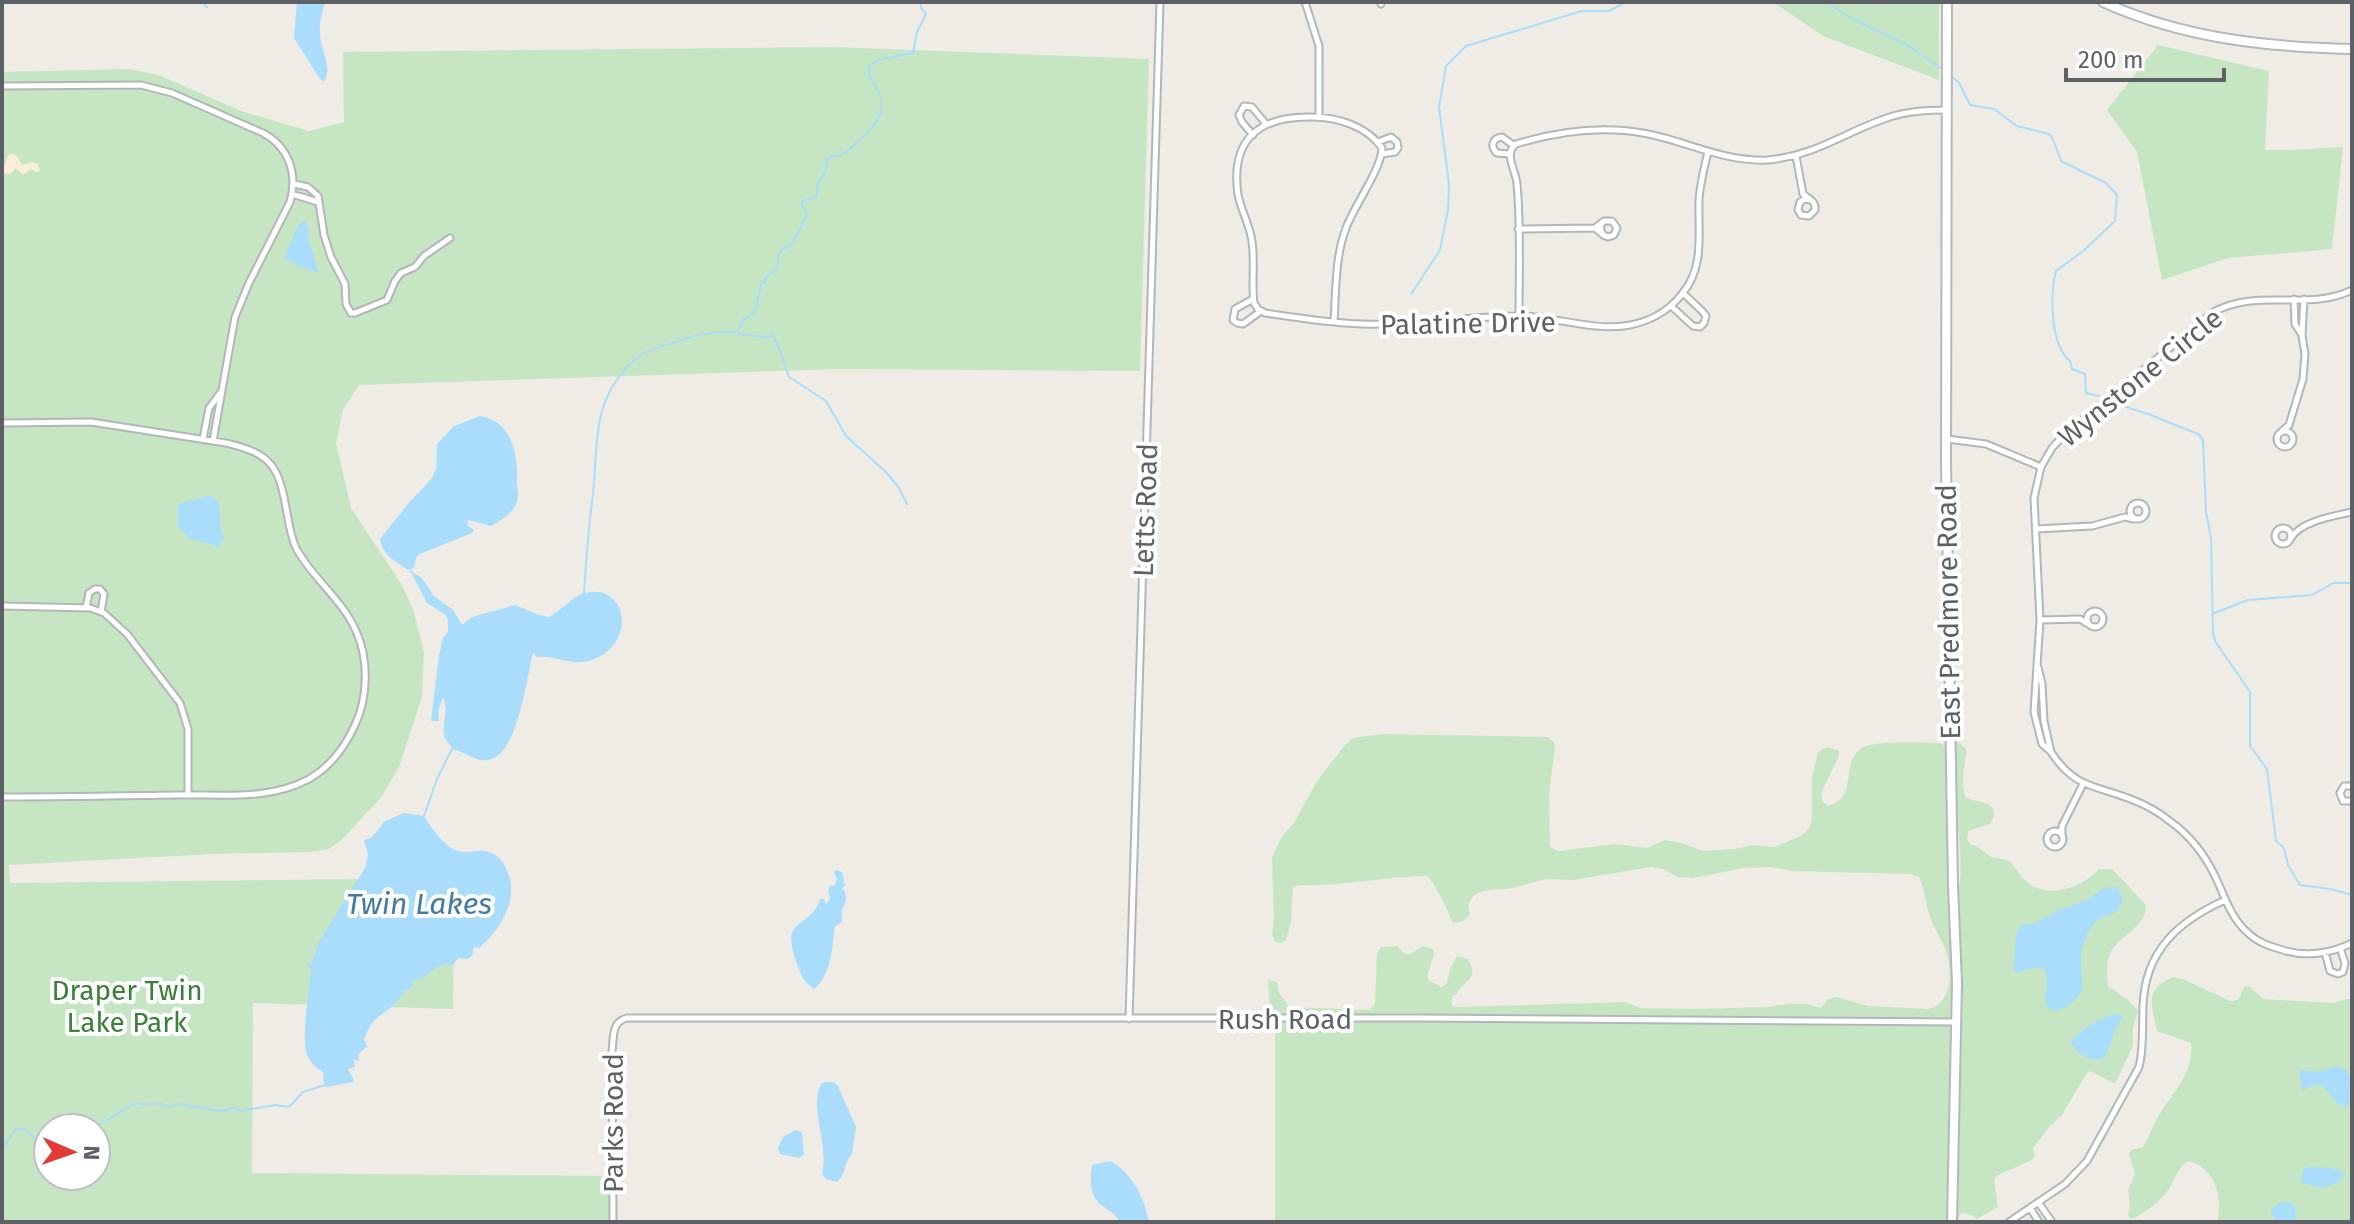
<svg xmlns="http://www.w3.org/2000/svg" width="2354" height="1224" font-family="'Fira Sans',sans-serif">
<rect width="100%" height="100%" fill="#efece5"/>
<path fill="#c6e5c3" fill-rule="evenodd" d="M1773,2H1939V80L1823,36Z
M2158,45L2269,71L2265,150H2291L2343,147L2332,249L2228,258L2162,280L2137,152L2107,110Z
M833,47L1149,59L1140,371L841,369L359,385L343,410L336,443L351,508L402,585L413,609L424,652L422,697L399,767L380,799L342,839L329,849L310,852L211,854L9,865L10,883L454,878L453,1009L253,1003L252,1173L612,1176V1222H2V72L131,69L161,76L241,111L309,131L344,122L343,52ZM48,1128H96V1176H48Z
M1381,734L1548,737L1554,742L1555,747L1549,794L1550,847L1558,851L1614,844L1647,848L1665,840L1681,843L1703,851L1735,849L1753,845L1774,847L1784,843L1801,836L1810,827L1812,819V777L1818,752L1828,747L1839,751V756L1821,793L1823,802L1828,806C1859,797 1840,766 1859,750C1871,739 1923,743 1940,743L1944,745L1946,754L1957,897C1967,865 1953,803 1954,766C1954,757 1954,749 1957,741L1966,749C1966,767 1959,781 1966,798C1980,803 2004,802 1990,824L1968,831L1967,840L1970,844C1980,846 1983,852 1991,857C1997,859 2004,858 2010,862C2017,867 2019,876 2026,881C2047,901 2083,887 2099,869H2112L2146,905C2146,930 2118,934 2110,954C2106,964 2107,977 2108,986L2128,1000L2138,1011L2133,1027V1046L2115,1084L2090,1071L2087,1073L2062,1115L2050,1126L2033,1148L2035,1156L2032,1160L1996,1176L1994,1180L1998,1207L1977,1219C1972,1215 1967,1212 1960,1214L1958,1222H1275V1030L1270,1009L1268,980L1277,982L1279,993L1289,1007L1370,1010L1375,1003L1377,953L1381,947L1397,946L1405,954H1410L1423,946L1433,949L1434,954L1427,976L1429,981L1442,987L1447,984L1450,969L1457,956L1468,959C1480,979 1465,979 1456,995L1452,996V1005L1455,1007L1625,1002L1641,1008L1698,1009L1768,1007L1787,1004H1806L1821,1008L1828,999L1837,997L1868,1006L1928,1009C1953,1004 1953,969 1945,949C1941,938 1933,927 1929,914C1925,901 1925,890 1919,877L1909,874L1793,871L1770,867L1744,868L1693,878L1678,877L1663,869L1651,867L1573,880L1546,879L1513,888L1483,891L1474,895L1468,905L1470,914C1464,922 1461,923 1452,922C1448,910 1436,885 1427,876C1385,876 1343,887 1300,885L1293,887L1291,922L1286,940L1281,943L1275,942L1272,935L1274,918L1272,858L1281,838L1294,823L1317,781L1345,745L1353,738Z
M2174,977L2183,979L2230,1001C2243,1001 2239,994 2245,986L2250,987L2263,999L2334,1003L2345,999H2352V1222H2218C2218,1215 2219,1208 2219,1201C2217,1182 2207,1165 2188,1161C2175,1170 2175,1182 2166,1193C2161,1200 2139,1218 2131,1219L2128,1215L2130,1205L2128,1190L2135,1174L2129,1154L2131,1150L2142,1148C2149,1139 2151,1129 2157,1119C2171,1093 2194,1076 2191,1043L2157,1031C2151,1004 2144,988 2174,977Z"/>
<path fill="#f9eed6" d="M12,154L16,155L22,165L32,162L38,164L40,171L36,172L31,169L23,175L15,168L11,174H2V163L5,164L8,155Z"/>
<path fill="#a9ddfb" d="M297,2H325C322,13 319,23 320,35C321,51 332,65 325,80L322,81L318,76L294,38Z
M305,220L309,231L308,238L319,273L301,267L284,258L298,225Z
M480,416C512,421 518,454 517,481C517,490 520,497 515,506C511,515 499,521 491,526L468,520V526L474,530L472,533L420,554L416,558L414,568L408,570C395,561 383,556 380,539L407,505L432,478L436,469L437,444L454,426Z
M208,496L216,498C224,511 217,524 224,538L219,547L189,538L178,526V504Z
M415,574L421,577L433,595L453,610L462,625L472,617L515,605L539,615L549,617C562,610 571,597 585,593C627,582 638,643 592,660C572,667 556,655 537,657L533,653C527,676 517,758 488,760C475,762 464,751 452,749C451,745 447,742 445,738C440,727 450,710 443,698L438,711L439,721H431L439,655L443,638L448,632V620L445,614L427,603L413,576Z
M404,813L424,816C433,830 446,851 464,852C475,852 484,848 494,854C504,860 507,870 510,879C516,905 498,932 479,948L474,947L472,956L468,959L458,958L454,964C434,961 430,979 415,979L409,990H405C399,1002 388,1010 378,1017C371,1022 368,1031 364,1039L367,1046L358,1055L359,1061L353,1059L355,1067L348,1069L354,1080L353,1082L327,1087L324,1084L323,1072C318,1069 312,1064 309,1059C299,1042 310,991 311,969L306,964L312,962L320,940L365,868L368,854L364,840L371,838L385,821Z
M837,870L842,872L844,881L842,882L846,884L842,889L845,891L846,900L842,911V922L835,926C832,947 832,974 814,989C811,986 807,984 805,981C799,973 788,943 792,933C797,920 814,920 820,899H824L826,904L830,898L828,890L830,886H835L837,879L834,872Z
M2117,887L2123,899L2118,910C2111,915 2102,916 2096,921C2091,926 2089,931 2086,937C2084,943 2081,948 2081,955C2079,987 2094,992 2057,1011L2049,1009L2045,1002C2045,990 2055,961 2029,969C2025,970 2021,972 2016,973L2014,968L2016,935L2021,925L2036,923L2055,912L2088,899L2104,888Z
M2118,1014L2123,1017C2121,1021 2118,1024 2116,1028C2109,1042 2109,1071 2085,1056C2078,1052 2074,1049 2071,1042C2080,1029 2102,1016 2118,1014Z
M2336,1066C2354,1069 2352,1086 2352,1102L2344,1107C2333,1102 2329,1089 2318,1084L2302,1090L2299,1070L2318,1072Z
M826,1082H834L838,1086L856,1127L852,1154C844,1161 846,1175 837,1182L826,1179L822,1174C829,1142 809,1111 821,1084Z
M796,1130L802,1132L804,1154L799,1158L780,1154L778,1148L783,1137Z
M1110,1161C1133,1173 1144,1198 1149,1222H1120C1115,1212 1108,1211 1100,1204C1089,1194 1090,1178 1092,1165Z
M2308,1167L2330,1168L2342,1171L2345,1174C2335,1190 2317,1189 2301,1182L2303,1170Z
M2282,1202H2290L2295,1207L2296,1222H2277L2271,1214L2272,1208Z"/>
<g fill="none" stroke-linecap="round" stroke-linejoin="round">
<path stroke="#a9ddfb" stroke-width="2" d="M203,2L207,7
M1825,2L1855,20L1907,45L1942,69
M1951,76L1959,83L1970,105L1994,109L2017,126L2049,134L2053,139L2061,161L2106,183L2117,195L2115,221L2082,252L2056,271C2050,294 2050,345 2070,361L2072,369L2085,374L2086,393L2099,396
M1411,294L1440,250L1448,210L1449,184L1439,107L1446,66L1466,46L1582,11H1609L1626,2
M738,330L744,319L755,313L761,284L765,282L767,275L776,270C781,258 773,251 791,246L806,217L807,214L802,205V201L817,196V184L826,171L827,159L831,156C834,156 840,156 843,154C846,153 851,148 853,146C866,133 885,121 881,99C880,89 863,74 871,65C880,56 901,58 913,52L917,32L926,14L922,10L920,2
M2120,405L2148,414L2198,434L2203,440L2206,512L2211,538L2213,632L2215,641L2250,692V746L2267,769L2276,841L2284,848L2288,865L2300,885L2330,889L2352,895
M411,571L414,575
M584,593C586,563 588,532 592,502C599,450 589,405 630,364C647,347 664,347 685,339C698,334 732,328 744,335C755,334 762,340 773,335L782,356L789,377L826,401L846,436L886,472L899,488L907,504
M2214,613L2248,600L2312,595L2333,583H2352
M424,816L437,779L452,749
M94,1128L135,1103L148,1105L158,1103L168,1107L178,1104L221,1111L234,1108L241,1111L275,1105L289,1107L303,1092L325,1085
M2,1149L16,1129H23L38,1141L48,1140"/>
<defs>
<path id="street" d="M1305,2L1319,46V117
M1381,2V4
M2,86L141,85L172,93L263,133C289,147 298,174 290,202L249,283L235,317L213,441
M1253,135L1242,122L1239,115L1244,106L1252,107L1266,124
M1378,142L1391,137L1397,142L1398,148L1395,152L1382,154
M1509,154L1497,153C1490,147 1492,138 1502,137L1513,145
M1796,156L1803,194
M294,184L308,187L318,196L324,235L331,257L345,284L346,304L351,313H355L387,300L395,281L401,273L415,267L424,256L450,238
M292,194L318,202
M1803,194C1809,199 1816,201 1815,210L1809,216L1801,215L1798,210L1800,202L1805,199L1811,200
M1595,228L1604,221H1612L1617,228L1614,235L1608,237L1603,235L1600,228L1602,223
M1518,229L1595,228L1601,233
M1253,299L1235,309L1233,320L1237,323L1243,324L1261,311
M2294,299L2295,324L2302,335
M1671,306L1693,326L1700,327L1704,323L1706,316L1703,312L1683,293
M1519,316C1519,272 1521,227 1517,184C1516,170 1503,154 1516,144C1559,131 1603,125 1648,134C1688,142 1725,162 1767,160C1817,156 1847,130 1893,116C1910,111 1929,110 1947,110
M1334,322C1336,291 1335,257 1346,228C1354,206 1382,168 1382,148C1367,126 1337,117 1312,117C1259,116 1230,139 1238,195C1241,209 1248,222 1251,236C1256,258 1251,281 1254,303L1258,309L1265,313C1297,318 1330,323 1362,324C1415,326 1468,316 1521,316C1555,317 1590,330 1624,326C1647,323 1668,312 1682,294C1705,267 1698,233 1699,200C1700,184 1704,168 1708,152
M2,423L91,422L226,443C273,454 279,467 287,513C289,525 291,537 296,548C312,578 342,599 356,631C369,659 368,698 355,725C345,747 330,767 309,779C268,801 221,794 178,795C119,796 61,797 2,797
M2277 439a8 8 0 1 1 16 0a8 8 0 1 1-16 0Z
M2282,431L2289,425L2303,379L2305,354L2302,336L2304,299
M203,439L209,408L221,392
M1947,439L1986,444L2041,467
M2130 511a8 8 0 1 1 16 0a8 8 0 1 1-16 0Z
M2275 536a8 8 0 1 1 16 0a8 8 0 1 1-16 0Z
M2036,529L2092,526L2125,517L2134,519
M2291,538C2301,521 2334,516 2352,512
M2,606L90,608L104,613L127,634L180,703L188,729V795
M86,608L89,593L95,589H100L104,594L101,612
M2087 619a8 8 0 1 1 16 0a8 8 0 1 1-16 0Z
M2040,620L2080,619L2086,623
M2038,667L2042,684L2044,721L2051,752L2042,744L2034,712L2040,620L2034,498L2041,467L2052,448L2062,437L2212,313C2257,287 2308,312 2352,290
M2051,752C2075,789 2096,785 2133,800C2146,805 2160,813 2171,822C2189,835 2204,854 2214,874C2224,894 2230,917 2247,932C2258,943 2272,947 2286,951C2308,957 2332,953 2352,943
M2352,786H2344L2340,793L2343,801H2352
M2047 839a8 8 0 1 1 16 0a8 8 0 1 1-16 0Z
M2062,835V826L2083,784
M2325,952L2330,971L2338,974L2343,972L2345,963L2340,948
M1129,1019L1160,2
M2038,1202L2052,1222
M2030,1208L2039,1222
M613,1222L612,1051C614,1037 611,1022 627,1018H1420L1957,1022
M2009,1222L2065,1184L2087,1161L2139,1067C2144,1047 2142,1027 2143,1006C2145,950 2179,921 2225,900"/>
<path id="secondary" d="M1947,2L1946,462L1953,886L1957,983L1952,1222
M2103,2C2182,38 2266,47 2352,49"/>
</defs>
<use href="#street" stroke="#b3b6b9" stroke-width="9"/>
<use href="#secondary" stroke="#b4b8bc" stroke-width="12"/>
<use href="#street" stroke="#fff" stroke-width="5"/>
<use href="#secondary" stroke="#fff" stroke-width="8"/>
</g>
<g text-anchor="middle" stroke-width="8" stroke-linejoin="round" paint-order="stroke">
<g font-size="28" fill="#5d6165" stroke="#fff">
<text transform="translate(1468 323) rotate(-1)" y="10">Palatine Drive</text>
<text transform="translate(2140 377) rotate(-39)" y="10">Wynstone Circle</text>
<text transform="translate(1145 510) rotate(-88)" y="10">Letts Road</text>
<text transform="translate(1948 612) rotate(-91)" y="10">East Predmore Road</text>
<text x="1285" y="1029">Rush Road</text>
<text transform="translate(613 1123) rotate(-90)" y="10">Parks Road</text>
</g>
<g font-size="28" fill="#3b8039" stroke="#fff">
<text x="127" y="1000">Draper Twin<tspan x="127" dy="32">Lake Park</tspan></text>
</g>
<g font-size="30" font-style="italic" fill="#437aa4" stroke="#fff">
<text x="419" y="914">Twin Lakes</text>
</g>
</g>
<rect width="2354" height="1224" fill="none" stroke="#5d6165" stroke-width="8"/>
<g transform="translate(72 1152) rotate(92)"><circle r="38" fill="#ffffff" stroke="#bec0c1" stroke-width="2"/>
<path d="M0-6L14 30L0 20L-14 30Z" fill="#e13a39"/>
<text y="-12" font-size="22" font-weight="bold" text-anchor="middle" fill="#5d6165">N</text>
</g>
<path d="M2066 68v12h158v-12" fill="none" stroke="#5d6165" stroke-width="4"/>
<text x="2078" y="68" font-size="24" fill="#5d6165" stroke="#ffffff" stroke-width="6" paint-order="stroke">200 m</text>
</svg>
